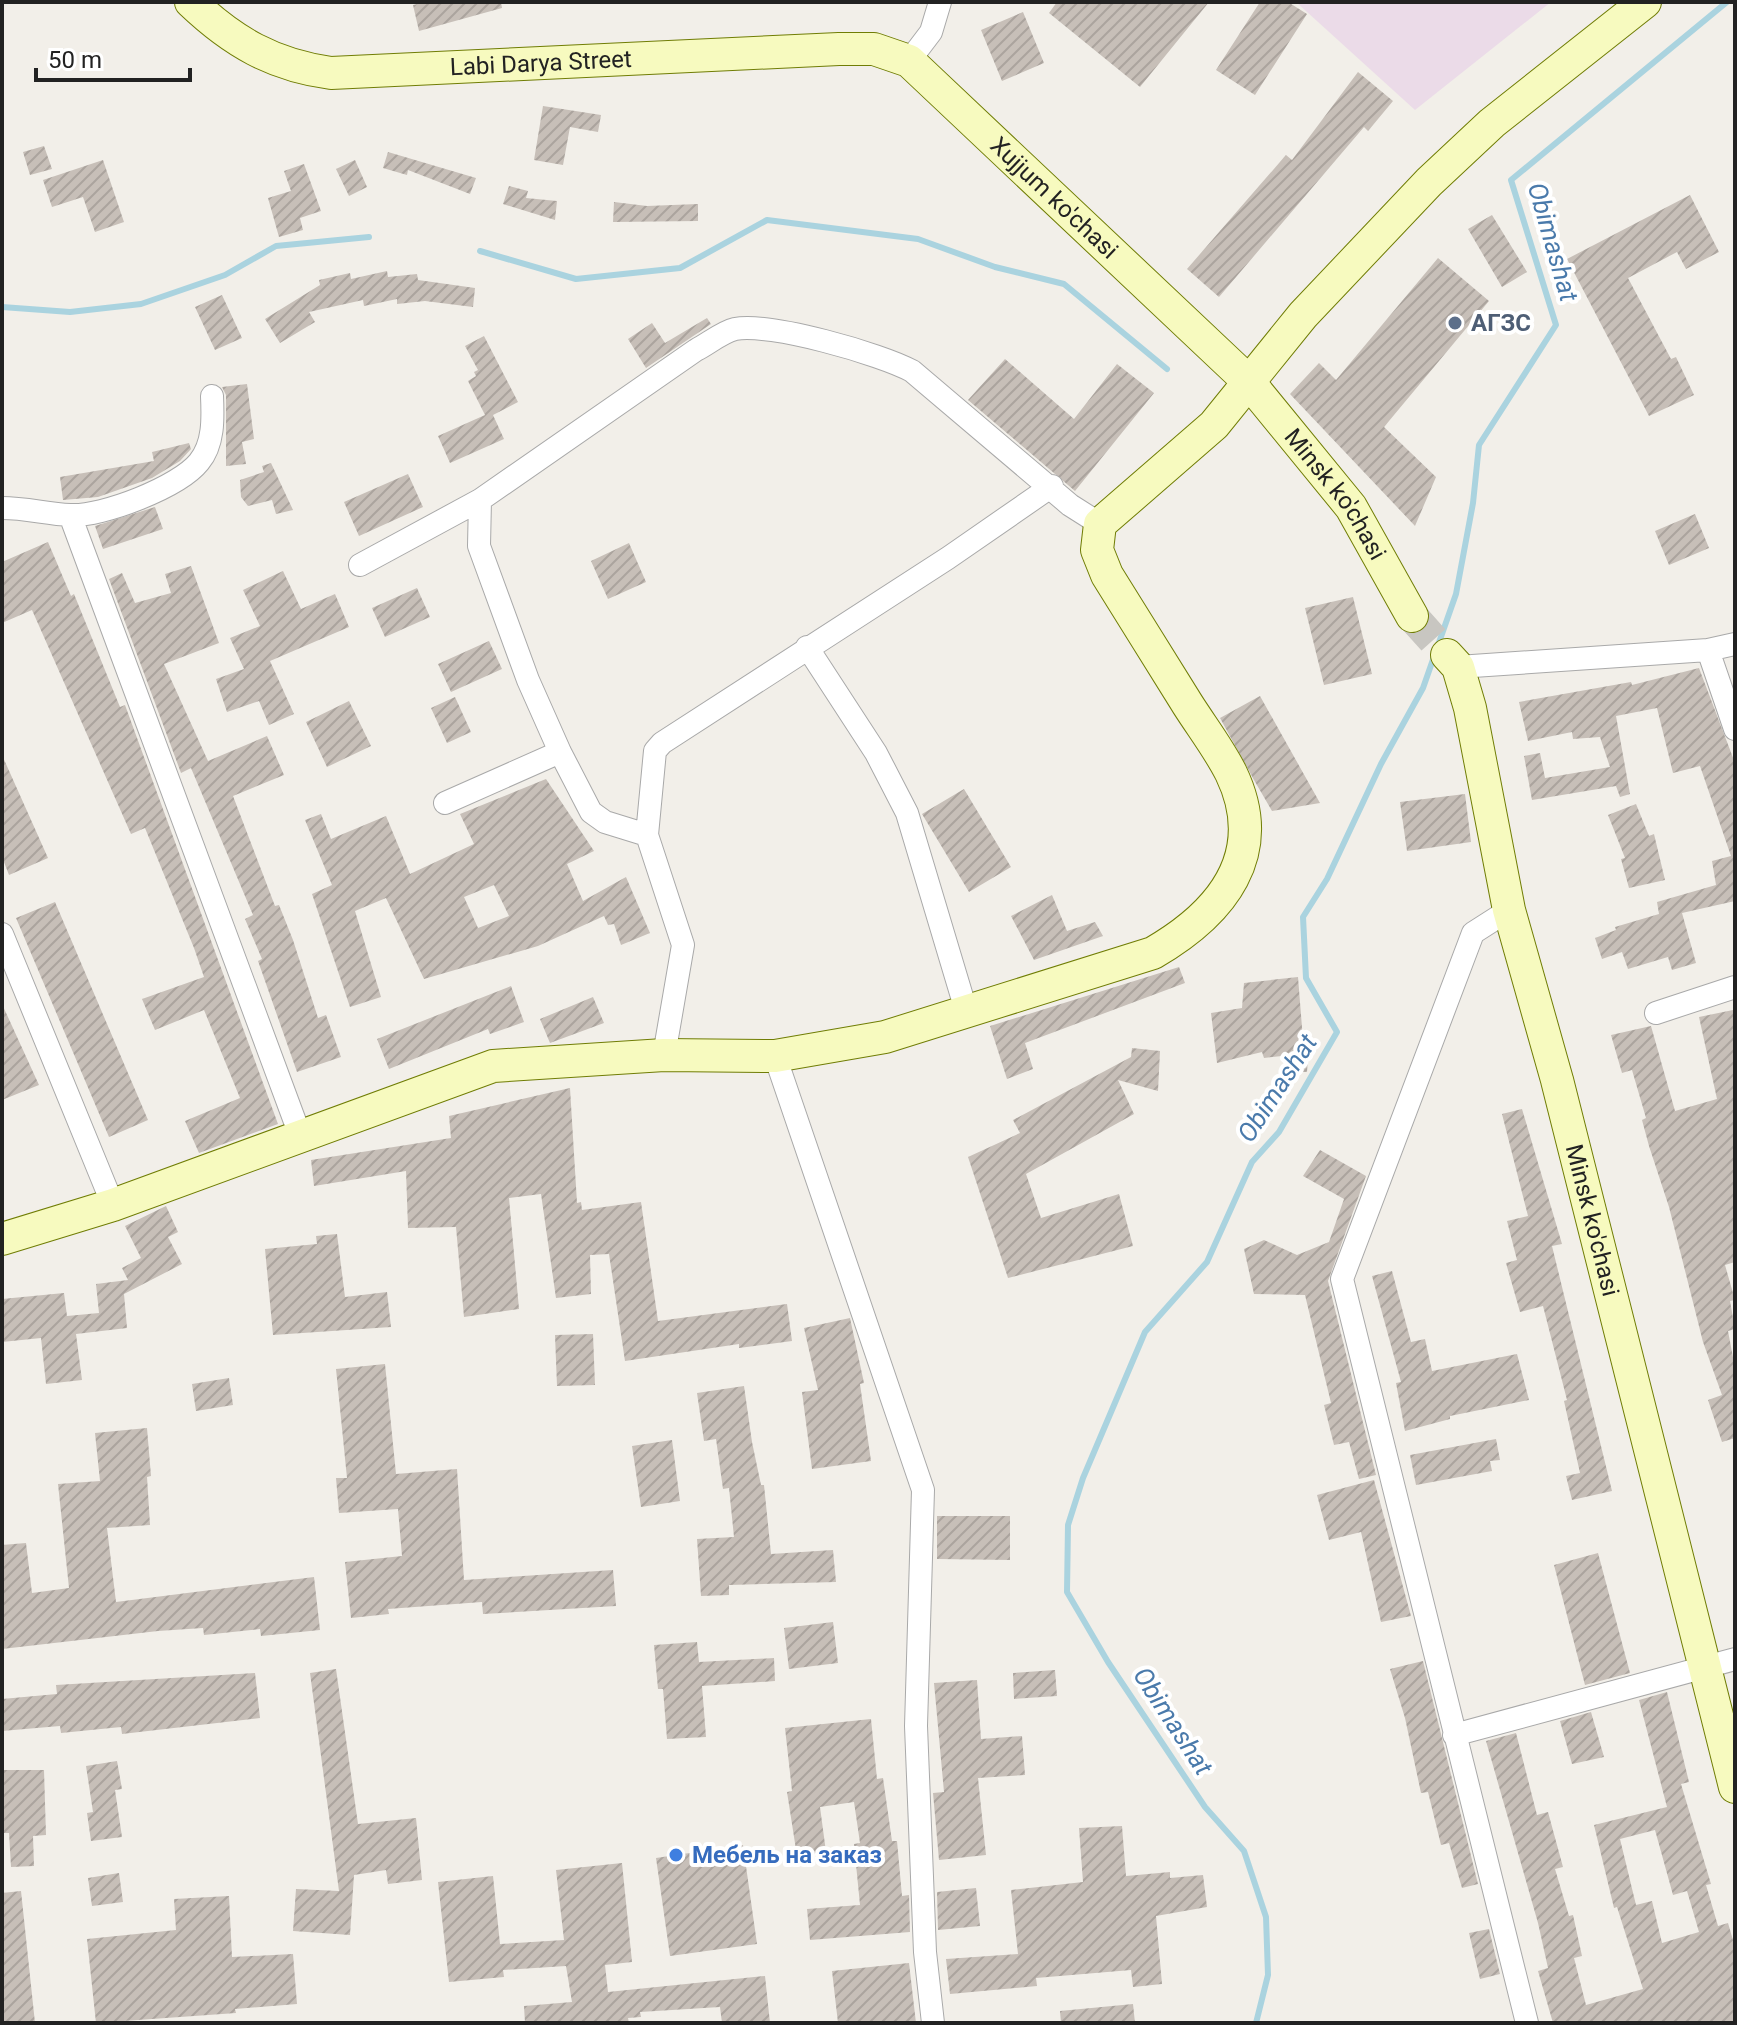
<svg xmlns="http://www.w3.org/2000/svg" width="1737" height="2025" font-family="Roboto,sans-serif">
<defs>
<pattern id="building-hatch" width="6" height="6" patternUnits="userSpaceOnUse" patternTransform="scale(2)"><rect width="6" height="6" fill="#c7bfb8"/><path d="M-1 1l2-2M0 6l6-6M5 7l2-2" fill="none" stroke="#aba49e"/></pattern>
</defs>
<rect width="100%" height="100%" fill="#f2efe9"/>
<path fill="#ebdbe8" d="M1296,2H1551L1415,110Z"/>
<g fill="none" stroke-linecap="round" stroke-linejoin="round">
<path stroke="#aad3df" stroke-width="6" d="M480,251L576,279L680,268L767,220L918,239L995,267L1064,284L1167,369
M2,307L70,312L141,304L225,275L276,246L369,237
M1256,2023L1268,1975L1266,1917L1244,1851L1205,1807L1108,1662L1067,1592L1068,1525L1083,1478L1145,1332L1207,1262L1252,1162L1279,1132L1337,1032L1306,978L1303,917L1327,879L1381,764L1423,688L1456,594L1473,503L1479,445L1556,325L1511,180L1727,2"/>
</g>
<path fill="url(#building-hatch)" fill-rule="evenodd" d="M426,2H501L502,8L419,31L413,5Z
M1057,2H1209L1140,87L1049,13Z
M1260,2H1288L1307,14L1255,95L1216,70Z
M1023,12L1044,63L1002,81L981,30Z
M1358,72L1393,101L1368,131L1364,127L1219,297L1187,269L1286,155L1292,160Z
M543,106L601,115L598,132L570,127L563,165L534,160Z
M44,146L52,169L30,175L23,152Z
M388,152L476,178L470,194L408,170L407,175L383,168Z
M103,160L124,222L95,232L83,197L52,207L43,180Z
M355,160L367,187L349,196L336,169Z
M304,164L321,211L300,218L303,230L279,237L268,198L291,191L284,171Z
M509,186L528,191L526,198L557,201L555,220L503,204Z
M1690,195L1719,252L1686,269L1677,252L1628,278L1671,359L1676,357L1694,395L1649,416L1567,259Z
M614,202L647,206L698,204V221L613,222Z
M1492,215L1527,272L1502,287L1468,229Z
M1438,258L1489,301L1384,427L1436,477L1415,526L1290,394L1319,363L1336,380Z
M387,271L388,277L417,274L418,280L475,288L473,307L425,301L397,304V299L364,306L363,300L309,312L315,322L280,343L265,319L320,285L319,280L350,273L351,279Z
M222,295L242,338L215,350L195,307Z
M707,318L711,324L646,368L628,339L652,323L665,343Z
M484,336L518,402L493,415L504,439L450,463L438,436L485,415L468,381L476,376L474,372L478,370L465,346Z
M1005,359L1074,419L1117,364L1154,393L1075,491L968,400Z
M247,384L254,439L242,442L246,464L226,466V395L222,387Z
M189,443L191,449L180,461L152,478L98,497L63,500L60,477L154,461L152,452Z
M271,463L293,510L276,514L272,500L248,506L241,497L240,480L264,472L262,466Z
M408,474L423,507L359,536L344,502Z
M155,507L163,529L103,549L95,526Z
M1695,514L1709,548L1669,565L1655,531Z
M48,542L71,596L74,594L120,707L125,705L278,1124L199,1153L185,1121L240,1098L204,1010L155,1030L142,999L204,977L194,948L145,828L131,834L32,610L2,623V562Z
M629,543L646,582L608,599L591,561Z
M191,566L219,643L164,664L208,761L267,736L284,775L233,796L275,906L279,905L293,940L318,1018L326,1015L341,1057L297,1072L258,961L262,959L245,919L253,915L191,768L181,773L109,579L122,573L135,603L171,593L165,574Z
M283,571L301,609L335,594L349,627L270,661L294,714L269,725L259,701L227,712L216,679L244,669L230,638L260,626L243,590Z
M417,588L430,617L385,637L372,608Z
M1353,597L1372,674L1324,685L1305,608Z
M489,641L502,669L451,692L438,664Z
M1699,668L1735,763V901L1682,913L1696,963L1672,970L1668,957L1628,969L1622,952L1602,959L1595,938L1616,930L1615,927L1659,914L1657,902L1716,885L1712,861L1731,856L1700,766L1673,773L1657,708L1616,716L1630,794L1620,797L1616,786L1532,800L1524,756L1540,753L1545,778L1610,767L1600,737L1573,739L1572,732L1528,741L1519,702L1631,682L1632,685Z
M1260,696L1320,803L1272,811L1254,780L1220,718Z
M455,697L471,732L447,743L431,708Z
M349,701L371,746L327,767L306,722Z
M2,755L48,858L9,875L2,857Z
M546,779L594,851L567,864L583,901L626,877L650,933L621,945L614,924L608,925L604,916L538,946L424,979L386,898L355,911L381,997L350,1007L312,894L332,885L305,820L321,814L331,839L386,816L410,874L474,844L460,814ZM494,885L509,916L478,928L464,897Z
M964,789L1011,867L969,892L922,814Z
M1465,794L1471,842L1407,851L1400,802Z
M1636,804L1649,836L1654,834L1665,880L1629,888L1621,859L1625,858L1608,815Z
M1052,895L1067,931L1095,922L1103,936L1034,960L1011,916Z
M55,902L148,1120L109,1137L16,918Z
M1179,967L1185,983L1025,1043L1033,1069L1007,1079L990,1026Z
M1298,977L1303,1040L1309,1045L1307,1072L1289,1071L1282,1056L1264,1058L1262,1052L1217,1063L1211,1013L1242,1008L1244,983Z
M511,986L524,1022L490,1034L488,1029L389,1069L377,1039Z
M593,997L604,1023L550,1043L540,1019Z
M2,1004L39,1085L2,1100Z
M1733,1010L1735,1262L1725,1265L1735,1300L1730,1301L1735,1329L1728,1331L1735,1368V1438L1722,1442L1708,1400L1722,1395L1703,1342L1669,1207L1649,1146L1642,1120L1646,1118L1632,1070L1622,1073L1611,1035L1651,1026L1675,1111L1717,1099L1699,1017Z
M1132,1048L1160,1051L1158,1091L1118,1080L1134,1114L1026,1174L1041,1218L1119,1194L1133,1246L1008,1278L968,1157L1020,1133L1013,1120L1131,1057Z
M570,1088L577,1203L581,1202L582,1210L641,1202L658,1321L787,1304L792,1341L739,1348V1344L625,1361L609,1254L590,1255L591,1294L556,1298L541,1194L509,1198L519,1309L464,1317L456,1227L408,1228L406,1171L314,1186L311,1160L451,1138L449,1116Z
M1522,1109L1562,1244L1552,1246L1612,1491L1572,1500L1566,1476L1580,1473L1564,1401L1567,1400L1543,1306L1520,1312L1506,1263L1517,1260L1507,1221L1528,1216L1502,1114Z
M1320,1150L1366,1176L1328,1281L1376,1475L1359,1479L1349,1442L1334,1445L1324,1405L1331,1403L1305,1295L1254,1294L1244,1249L1264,1240L1297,1255L1329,1242L1344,1199L1303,1176Z
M166,1206L178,1232L168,1237L182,1264L124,1294L127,1328L76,1334L82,1380L46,1384L41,1338L2,1342V1299L64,1293L67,1316L99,1313L96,1284L128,1280L122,1268L141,1258L125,1226Z
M337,1234L345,1297L387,1292L391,1327L273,1335L265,1249L317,1244L316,1236Z
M1392,1271L1411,1342L1425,1339L1432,1371L1517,1354L1529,1400L1450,1416V1419L1405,1431L1396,1383L1401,1382L1372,1276Z
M850,1318L864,1383L860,1384L871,1461L812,1469L802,1392L818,1390L804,1328Z
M593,1334L595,1385L557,1386L555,1335Z
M385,1364L396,1474L457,1469L464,1580L613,1570L616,1606L483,1614L482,1602L388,1609L389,1614L351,1618L345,1562L402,1556L398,1509L339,1513L336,1478H347L336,1369Z
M229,1378L233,1405L196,1411L192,1384Z
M744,1386L752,1442L761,1485H764L771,1554L833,1550L836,1582L729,1585V1595L701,1596L697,1539L734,1537L729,1488L723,1489L716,1439L704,1441L697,1393Z
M147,1428L151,1476L147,1477L150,1525L107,1528L116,1602L314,1577L320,1630L261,1636L260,1629L204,1635L203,1628L158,1631L2,1649V1545L26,1543L32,1593L69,1588L58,1484L100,1481L95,1433Z
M1496,1439L1500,1460L1490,1461L1492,1471L1416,1485L1410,1455Z
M672,1440L680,1501L641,1507L632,1446Z
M1374,1480L1411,1616L1381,1622L1361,1532L1329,1540L1317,1495Z
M937,1516H1010V1560L937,1559Z
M1598,1553L1630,1673L1585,1685L1554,1565Z
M833,1622L838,1663L789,1669L784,1628Z
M697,1642L699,1662L774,1658L775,1681L702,1686L706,1737L667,1739L663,1689H658L654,1645Z
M1423,1661L1478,1884L1462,1888L1449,1843L1441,1845L1428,1792L1421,1793L1405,1718L1390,1669Z
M336,1669L358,1824L416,1818L422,1880L388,1884L386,1870L354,1875L350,1935L293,1931L296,1889L339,1891L310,1673Z
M1055,1670L1057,1696L1014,1699L1013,1673Z
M255,1673L260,1718L122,1734L121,1727L61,1733L60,1726L2,1731V1699L57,1694L56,1685Z
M977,1680L981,1739L1022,1736L1025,1775L978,1778L986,1855L939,1860L933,1793L944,1792L934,1683Z
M1667,1692L1689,1782L1681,1784L1711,1884L1706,1885L1718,1926L1728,1923L1735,1947V2023H1553L1538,1971L1548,1968L1538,1923L1486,1741L1516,1733L1537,1815L1548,1812L1563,1867L1555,1869L1569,1916L1573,1915L1582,1956L1574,1958L1586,2005L1643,1989L1617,1907L1614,1908L1594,1825L1667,1807L1639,1700ZM1655,1830L1673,1895L1687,1891L1699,1932L1662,1943L1652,1901L1636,1905L1620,1839Z
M1591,1712L1604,1757L1572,1764L1560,1721Z
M871,1719L877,1779L883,1778L892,1841H897L902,1896L909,1895L910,1932L810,1940L807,1909L860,1905L854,1844L860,1843L854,1802L820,1807L826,1852L797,1856L787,1792L792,1791L785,1728Z
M117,1761L122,1789L115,1790L122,1837L91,1841L87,1813L93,1812L86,1766Z
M2,1770H44L46,1835L33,1836L34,1866L11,1867L9,1833H2Z
M1122,1826L1126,1876L1170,1872V1878L1203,1875L1207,1907L1156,1916L1162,1984L1133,1987L1131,1970L1036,1978L1037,1986L950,1994L946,1959L1018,1954L1011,1890L1083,1882L1079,1828Z
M743,1845L757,1944L670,1956L656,1858Z
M622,1863L632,1962L605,1965L608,1992L765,1976L770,2023H722L720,2007L640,2012L641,2017L628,2018L629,2023H525L524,2006L572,2002L566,1966L503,1970L504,1977L449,1982L438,1882L493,1876L500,1944L564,1940L556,1870Z
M119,1873L123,1902L92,1906L88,1878Z
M976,1888L980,1926L938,1930L937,1892Z
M21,1891L35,2023H2V1893Z
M229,1896L232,1957L293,1954L297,2004L235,2009L236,2013L96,2023L87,1939L176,1930L174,1899Z
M1489,1929L1500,1974L1480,1979L1469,1933Z
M909,1963L916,2023H838L832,1971Z
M1133,2004L1135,2023H1061L1060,2011Z"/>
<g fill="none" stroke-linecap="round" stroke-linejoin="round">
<path stroke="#c8c6c1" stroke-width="32" stroke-dasharray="32 16" stroke-linecap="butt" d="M1412,616L1447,655"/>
<defs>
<path id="street" d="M909,61L931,32L940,2
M480,500L479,546L528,680L560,752L591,812L605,822L647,835
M2,508C26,508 47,514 70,515C102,517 179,487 199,462C214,444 213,418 212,396
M70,515L300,1135
M360,565L480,500L696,350C708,344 722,332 735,329C769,322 881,354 912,371L1070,505L1100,524
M807,647L876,753L907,813L966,1010
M1708,650L1735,729
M1458,667L1708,650L1735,644
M445,803L560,752
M1509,910L1473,933L1342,1279L1527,2023
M2,934L113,1205
M1656,1013L1735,987
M664,1055L683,945L647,835L655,751L662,743L948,558L1052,486
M775,1056L923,1490L916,1726L925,1952L933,2023
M1454,1735L1735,1659"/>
<g id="secondary">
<path id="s1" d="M191,2C233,42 273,65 331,73L839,49H874L909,61L1248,381L1351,507L1412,616"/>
<path id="s2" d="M1447,655L1458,667L1470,708L1509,910L1557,1080L1735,1787"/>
<path d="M2,1239L113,1205L493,1066L664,1055L775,1056L885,1037L1153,953C1222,913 1270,854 1231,773C1219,749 1202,727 1188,705C1161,662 1134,618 1107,575L1097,550L1100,524L1214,425L1303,315L1429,182L1492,123L1645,2"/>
</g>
</defs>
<use href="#street" stroke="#a9a9a9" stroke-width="24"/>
<use href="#secondary" stroke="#707d05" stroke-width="34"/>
<use href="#street" stroke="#fff" stroke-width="22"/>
<use href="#secondary" stroke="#f7fabf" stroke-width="32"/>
</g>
<circle fill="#5c6f8a" stroke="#fff" stroke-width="3" cx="1455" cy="323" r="8"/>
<circle fill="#3f7fe0" stroke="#fff" stroke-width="3" cx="676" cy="1855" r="8"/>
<g text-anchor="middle" stroke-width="8" stroke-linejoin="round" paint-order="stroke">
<g font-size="24" fill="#222" stroke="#fff">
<text dy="8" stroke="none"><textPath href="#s1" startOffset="370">Labi Darya Street</textPath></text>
<text dy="8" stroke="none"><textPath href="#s1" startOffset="940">Xujjum ko'chasi</textPath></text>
<text dy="8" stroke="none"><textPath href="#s1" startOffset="1350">Minsk ko'chasi</textPath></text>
<text dy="8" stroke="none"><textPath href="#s2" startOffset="586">Minsk ko'chasi</textPath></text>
</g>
<g font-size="24" font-weight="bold" fill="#4e5e75" stroke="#fff" text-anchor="start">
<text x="1471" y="331">АГЗС</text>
</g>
<g font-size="24" font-weight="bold" fill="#366cbe" stroke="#fff" text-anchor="start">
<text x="692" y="1863">Мебель на заказ</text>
</g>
<g font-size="26" font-style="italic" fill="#4a7aab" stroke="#fff">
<text transform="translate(1553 242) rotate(74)" y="9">Obimashat</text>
<text transform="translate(1277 1088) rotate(-57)" y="9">Obimashat</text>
<text transform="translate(1173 1721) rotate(57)" y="9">Obimashat</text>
</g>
</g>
<rect width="1737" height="2025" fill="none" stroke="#222222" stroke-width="8"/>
<path d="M36 68v12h154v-12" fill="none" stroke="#222222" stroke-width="4"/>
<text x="48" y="68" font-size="24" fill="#222222" stroke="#ffffff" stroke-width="6" paint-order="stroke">50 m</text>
</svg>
